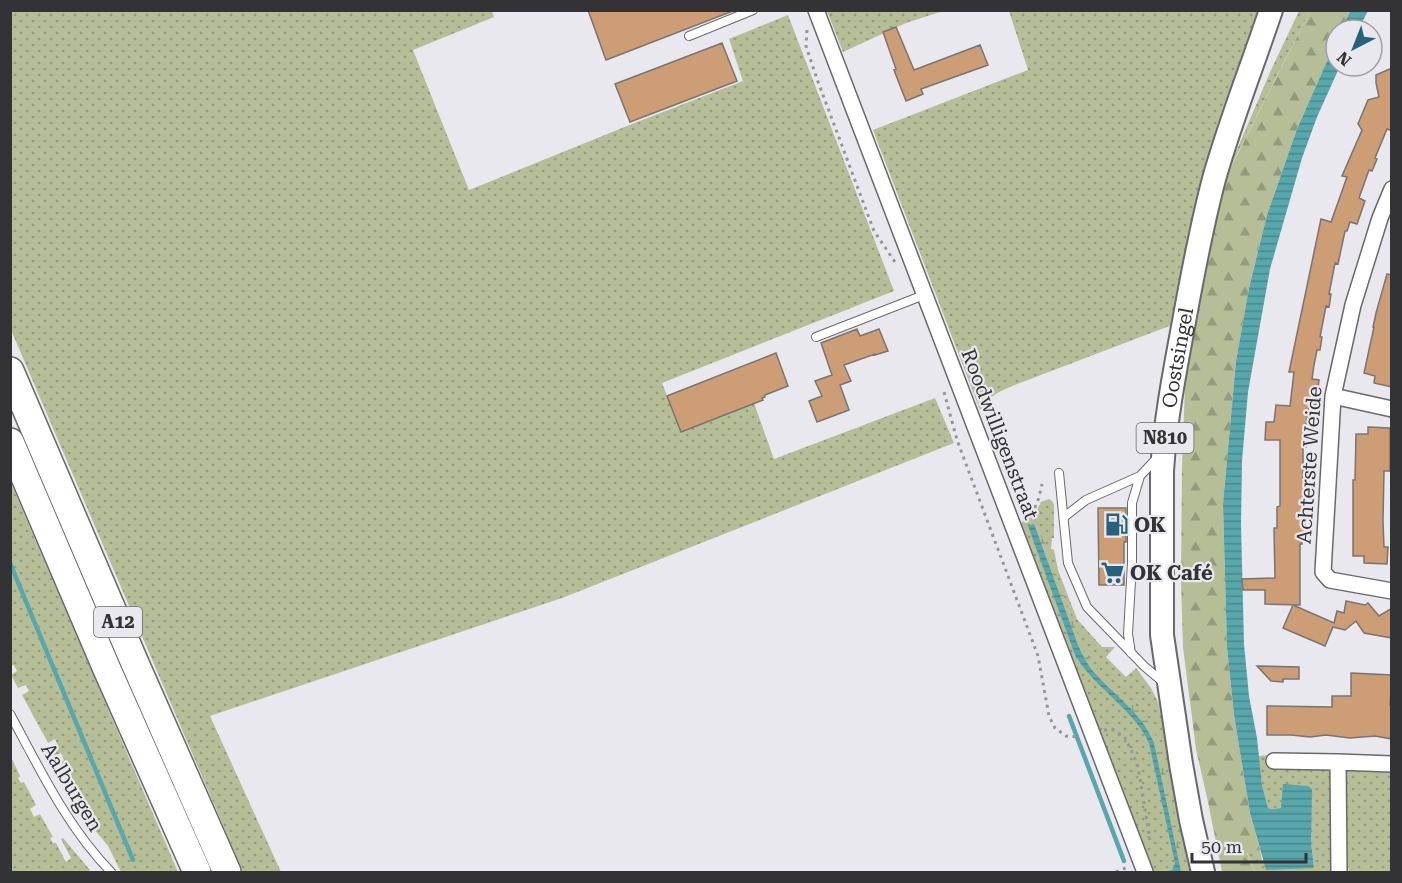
<svg xmlns="http://www.w3.org/2000/svg" width="1402" height="883" font-family="'Roboto Serif',serif">
<defs>
<pattern id="grass-dots" width="8" height="8" patternUnits="userSpaceOnUse" patternTransform="scale(1.5)"><rect width="8" height="8" fill="#b5be97"/><path d="M2 2h.1M6 6h.1" fill="none" stroke="#949b7c" stroke-width="1.8" stroke-linecap="round"/></pattern>
<pattern id="forest-firs" width="22" height="20" patternUnits="userSpaceOnUse" patternTransform="scale(1.5)"><rect width="22" height="20" fill="#b5be97"/><path d="M5 1l3.5 6h-7zM16 11l3.5 6h-7z" fill="#949b7c"/></pattern>
<pattern id="wetland-marsh" width="20" height="14" patternUnits="userSpaceOnUse" patternTransform="scale(1.5)"><rect width="20" height="14" fill="#b5be97"/><path d="M1 5h8M5 5V1M11 12h8M15 12V8" fill="none" stroke="#949b7c"/></pattern>
<pattern id="water-rules" width="6" height="5" patternUnits="userSpaceOnUse" patternTransform="scale(1.5)"><rect width="6" height="5" fill="#57a7ac"/><path d="M0 2.5h6" fill="none" stroke="#49898d"/></pattern>
</defs>
<rect width="100%" height="100%" fill="#e9e8ee"/>
<path fill="url(#grass-dots)" d="M10,11H492L494,17L413,50L469,190L632,124L743,81L729,39L788,15L894,291L662,383L681,432L754,403L774,459L935,398L954,443L562,598L210,716L281,872H243L11,330Z
M827,11H943L906,23L843,52Z
M1009,11H1264L1185,268L1172,325L1012,386C998,392 988,397 980,410L873,130L1028,70Z
M1299,11H1310L1224,180L1271,70Z
M10,481L178,872H121L108,846L94,829L81,811L84,809L58,764L64,760L61,753L54,756L51,750L58,746L55,739L48,743L22,695L29,691L26,685L18,688L11,675L17,671L14,665L10,666Z
M1049,499L1052,501L1054,505V538H1052L1051,549L1054,550L1058,570L1077,619L1102,647H1115L1106,657L1126,677L1136,668L1151,688L1158,702L1194,870L1187,872H1150L1019,524L1035,514L1041,502Z
M1270,755L1273,769L1335,770L1334,872H1255L1247,852L1260,850L1262,860L1314,868L1311,842L1281,808L1272,809L1268,808L1262,785L1258,756Z
M11,757L20,776L18,778L21,783L24,782L36,805L30,809L34,817L40,814L53,837L50,838L53,843H56L66,862L71,858L61,839L63,838L90,870L88,872H11Z
M1350,769H1391V872H1349C1342,839 1343,804 1347,771Z"/>
<path fill="url(#forest-firs)" d="M1310,11H1351L1341,30H1336V41L1297,129L1267,215L1249,288L1236,361L1223,504L1227,647L1234,715L1250,813L1260,850L1247,853L1255,872H1222L1208,802L1196,749L1183,647L1181,581L1182,468L1186,358L1200,276L1224,181Z"/>
<path fill="url(#wetland-marsh)" d="M1034,524L1045,543L1084,652L1093,665L1143,714L1153,729L1161,749L1183,865L1180,868L1145,727L1088,667L1081,658L1032,525Z"/>
<path fill="url(#water-rules)" d="M1351,10L1368,11L1358,30H1341Z
M1336,41V66H1340L1317,117L1302,158L1270,269L1248,392L1242,461L1241,524L1244,644L1249,696L1257,738L1262,785L1268,808L1272,809L1281,808L1283,784L1308,786L1312,789L1311,842L1314,868L1266,870L1250,813L1234,715L1227,647L1223,504L1236,361L1249,288L1267,215L1297,129Z
M1034,524L1078,645C1082,654 1086,662 1092,670C1113,695 1141,711 1154,743L1181,872H1166L1172,870L1175,863L1149,743C1133,708 1095,689 1075,655L1028,526Z"/>
<g fill="none" stroke-linecap="round" stroke-linejoin="round">
<path stroke="#57a7ac" stroke-width="4.5" d="M10,563L133,860
M1069,716L1124,861
M10,871L11,872"/>
</g>
<path fill="#cd9e75" stroke="#797470" stroke-width="1.5" d="M588,10H732L733,11L606,60Z
M896,27L914,70L980,45L988,65L921,89L923,94L906,101L894,70L896,69L883,32Z
M722,43L737,81L630,122L615,84Z
M1392,68V131L1387,129L1375,158L1377,159L1372,171L1369,170L1359,198L1365,201L1357,224L1350,222L1347,231H1345L1338,264L1335,263L1329,294H1331L1329,307L1326,306L1320,337H1322L1320,350H1317L1314,365L1312,379L1319,380L1316,405H1309L1306,426V447H1303V478H1305V491H1303L1302,522H1305V535H1302V544H1300V605L1265,604V590H1243L1242,579L1275,578L1274,528H1277V507L1280,506V440H1265L1266,422H1274L1276,405L1290,406L1294,372H1289L1321,219L1331,222L1347,177L1342,176L1362,130L1358,124L1368,100L1379,97L1376,83V75Z
M1387,274L1392,275V387L1374,383L1375,376L1364,373L1374,327H1373L1376,313Z
M857,329L860,336L879,329L888,351L875,355V354L844,365L851,381L840,385L849,410L817,422L809,401L822,396L815,381L832,375L821,343Z
M776,353L788,386L765,395V397L762,398L763,400L681,432L667,396Z
M1368,427L1390,428V471H1384L1383,521L1384,547H1388L1387,564L1364,563V556H1353V480H1355L1356,434H1368Z
M1098,508H1126V542H1124V585H1099Z
M1346,601L1365,605L1368,603L1379,616L1392,608V638L1364,633L1356,621L1345,630L1333,627L1325,646L1283,628L1293,605L1334,623L1337,611L1344,613Z
M1257,666L1299,667V679H1283V682L1271,681Z
M1351,673L1392,675L1390,705H1391L1392,739L1375,736L1350,738L1326,735L1310,737L1291,735H1267V706L1332,707V696H1351Z"/>
<g fill="none" stroke-linecap="round" stroke-linejoin="round">
<defs>
<path id="service" d="M689,36L753,10
M816,337L924,295
M1059,473L1068,563L1087,607L1144,666L1164,683
M1064,517L1086,500L1140,476L1157,458
M1131,653L1128,634L1132,563V503L1140,476
M10,714C40,769 67,827 111,872"/>
<path id="minor" d="M816,10L1145,872
M1392,189L1380,218L1353,305L1333,396L1323,572L1330,580L1392,591
M1333,396L1392,409
M1274,761L1338,762
M1339,872L1338,762L1392,764"/>
<g id="primary">
<path id="s1" d="M1203,872L1191,820L1181,764L1162,635V471C1165,423 1174,375 1183,327C1192,277 1201,228 1214,179C1230,122 1252,67 1271,10"/>
</g>
<path id="motorway" d="M10,371L134,661L227,872
M10,442L106,667L197,872"/>
</defs>
<use href="#service" stroke="#69686d" stroke-width="10"/>
<use href="#minor" stroke="#69686d" stroke-width="18"/>
<use href="#primary" stroke="#69686d" stroke-width="26"/>
<use href="#motorway" stroke="#69686d" stroke-width="30"/>
<path stroke="#96969a" stroke-width="3" stroke-dasharray="3 4.5" stroke-linecap="butt" d="M807,30L806,46L817,79L874,231L897,265
M944,392L957,440L1038,656L1049,716L1055,728L1066,736L1078,737
M1024,518C1037,512 1039,497 1042,484
M1104,730H1114L1125,738L1133,754L1138,767L1150,840
M1116,872L1128,867"/>
<use href="#service" stroke="#fff" stroke-width="8"/>
<use href="#minor" stroke="#fff" stroke-width="15"/>
<use href="#primary" stroke="#fff" stroke-width="22"/>
<use href="#motorway" stroke="#fff" stroke-width="27"/>
</g>
<defs>
<symbol id="fuel-bare" viewBox="-9 -9 18 18"><path d="M-5.5-6h7V0h2V4h1.3V-2.5L3-4.5l.8-.8L6-3V5H2.5V1h-1V6h-7ZM-4.2-4.7v3.2H.2V-4.7Z" fill="#266279" stroke="#e9e8ee" stroke-width="2.5" paint-order="stroke"/></symbol>
<symbol id="supermarket-bare" viewBox="-9 -9 18 18"><path d="M-6-5.5h2.5l.6 2H6L4.5 2H-2.5L-4.4-4H-6ZM-1.5 3.2a1.3 1.3 0 1 0 .1 0ZM3 3.2a1.3 1.3 0 1 0 .1 0Z" fill="#266279" stroke="#e9e8ee" stroke-width="2.5" paint-order="stroke"/></symbol>
</defs>
<g fill-rule="evenodd">
<use href="#fuel-bare" x="1100" y="508" width="33" height="33"/>
<use href="#supermarket-bare" x="1096" y="556" width="33" height="33"/>
</g>
<g text-anchor="middle" stroke-width="4.5" stroke-linejoin="round" paint-order="stroke">
<g fill="#e9e8ee" stroke="#6a696c" stroke-width="1.5">
<rect x="1136.5" y="423" width="57" height="30" rx="4.5"/>
<rect x="94" y="607" width="48" height="30" rx="4.5"/>
</g>
<g font-size="18" font-weight="bold" fill="#333335">
<text x="1165" y="444">N810</text>
<text x="118" y="628">A12</text>
</g>
<g font-size="20" fill="#333335" stroke="#e9e8ee">
<text dy="7" stroke="none"><textPath href="#s1" startOffset="519">Oostsingel</textPath></text>
<text transform="translate(1000 434) rotate(69)" y="7">Roodwilligenstraat</text>
<text transform="translate(1309 465) rotate(-86)" y="7">Achterste Weide</text>
<text transform="translate(72 787) rotate(59)" y="7">Aalburgen</text>
</g>
<g font-size="20" font-weight="bold" fill="#333335" stroke="#e9e8ee" text-anchor="start">
<text x="1134" y="532">OK</text>
<text x="1130" y="580">OK Café</text>
</g>
</g>
<rect width="1402" height="883" fill="none" stroke="#333335" stroke-width="24"/>
<g transform="translate(1354 48) rotate(222)"><circle r="28" fill="#e9e8ee" stroke="#a0a0a4" stroke-width="1.5"/>
<path d="M0-4.5L10 22L0 15L-10 22Z" fill="#266279"/>
<text y="-9" font-size="16" font-weight="bold" text-anchor="middle" fill="#333335">N</text>
</g>
<path d="M1192 853v9h114v-9" fill="none" stroke="#333335" stroke-width="3"/>
<text x="1201" y="853" font-size="18" fill="#333335" stroke="#e9e8ee" stroke-width="4.5" paint-order="stroke">50 m</text>
</svg>
